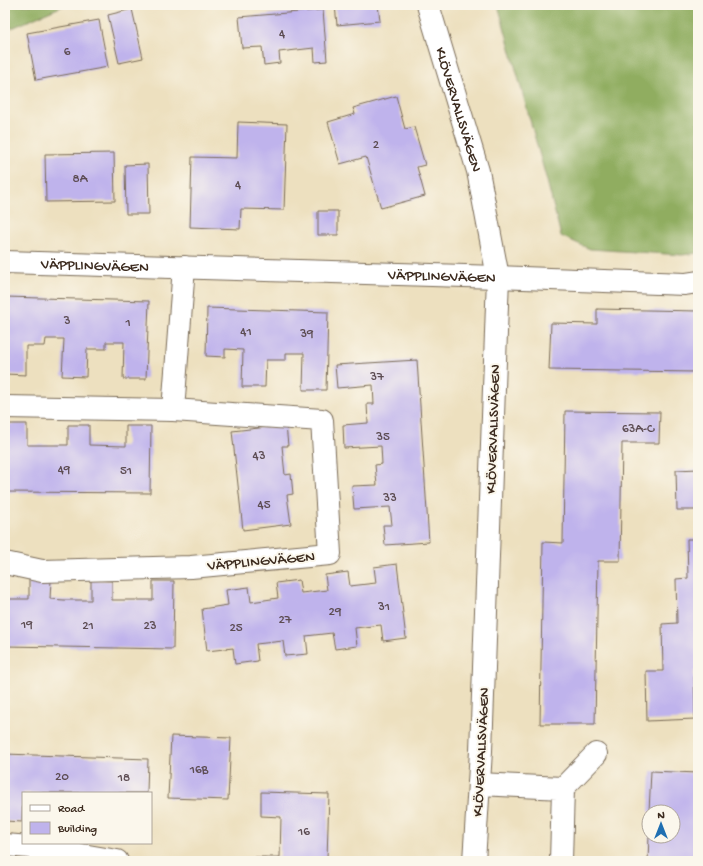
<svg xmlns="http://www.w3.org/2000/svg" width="703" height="866" font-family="'Gochi Hand',sans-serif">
<rect width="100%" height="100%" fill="#fbf7ec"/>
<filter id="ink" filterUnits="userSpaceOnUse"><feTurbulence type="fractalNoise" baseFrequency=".025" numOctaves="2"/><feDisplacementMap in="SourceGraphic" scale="8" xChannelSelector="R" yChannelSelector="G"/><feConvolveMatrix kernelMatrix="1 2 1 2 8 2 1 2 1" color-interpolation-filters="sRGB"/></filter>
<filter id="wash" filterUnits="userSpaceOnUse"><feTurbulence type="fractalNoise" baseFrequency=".012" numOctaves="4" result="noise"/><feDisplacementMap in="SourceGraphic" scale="16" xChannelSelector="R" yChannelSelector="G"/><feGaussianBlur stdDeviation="0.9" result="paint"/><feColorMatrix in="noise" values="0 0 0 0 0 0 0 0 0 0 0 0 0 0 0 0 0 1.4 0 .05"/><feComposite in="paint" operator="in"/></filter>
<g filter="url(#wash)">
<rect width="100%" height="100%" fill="#ede0bf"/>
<path fill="#90ad60" stroke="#666c3f" d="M5,5H65L5,31Z
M498,5H698V253L682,255L590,249L561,236L547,181Z"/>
<g id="blocks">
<path fill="#bfb3ec" d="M335,5H378L380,21L337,25Z
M132,9L143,58L119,63L108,15Z
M323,10L327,61L315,62L314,48L279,52L280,63L264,65L262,47L242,48L239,17Z
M99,20L108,67L36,80L27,33Z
M396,96L405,129L414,127L425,165L417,167L425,196L381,208L366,157L340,164L328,122L355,114L353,108Z
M238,122L287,124L284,210L241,209L240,229L190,227L192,157L237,158Z
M114,153L115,201L46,202L45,154Z
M148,164L149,214H126L125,165Z
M318,211H338V235H318Z
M5,297L149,301L146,379H123L124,342H106V349H87L86,377L62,376L64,339H46L45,346H26V375L5,374Z
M207,308L328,312L326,390H303L304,353H286V360H266L265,387H242L243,350L225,349V357L206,356Z
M597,309L698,311V372L549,370L551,323L597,324Z
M417,360L429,542L385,545L383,525H392L390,507L354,509L352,486L377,485L375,465L382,464L381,446L344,448L343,425L368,423L367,404H374L373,385L337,388L335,365Z
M565,411L660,412L659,443H622L620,561H598L595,724H540L543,542L563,543Z
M6,424H27V445H68V425H89V445L126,446V426H151L150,493L5,492V444H6Z
M286,425L288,446H282L285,475L291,474L293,494L287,495L291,524L243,530L232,431Z
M698,469V510H677L676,470Z
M687,539H698V671H694L695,719L647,721L646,671H663L662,624L677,623L676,579L688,578Z
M397,564L406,638L383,641L381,625L355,628L357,646L335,649L332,633L306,636L308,654L285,656L283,641L256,644L258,661L235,664L233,648L207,651L202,609L228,605L226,590L249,587L251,602L278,598L276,583L299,580L301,593L327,590L325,575L348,572L350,586L376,583L374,567Z
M29,579L51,580L50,599L64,600H91V580L112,581V600H153V581H174L173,649L5,646V599H29Z
M171,736L231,738L228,800L168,798Z
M5,754L148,759L147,793H23L22,822L5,821Z
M651,771L698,773V861H648L649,836H673V812H649Z
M261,792L329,794L327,859H324V861H255V857H280L281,817L261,816Z"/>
</g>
</g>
<g filter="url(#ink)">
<use href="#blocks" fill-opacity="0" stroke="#796a56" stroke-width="1"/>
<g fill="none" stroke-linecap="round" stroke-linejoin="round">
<defs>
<g id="minor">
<path id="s1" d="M428,5L478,171L498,277L481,751L474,861"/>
<path id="s2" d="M5,262L498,277L685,284L698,282"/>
<path d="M5,407L173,410L322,420L330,554L191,567L42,571L5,563"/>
<path d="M173,410L184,267"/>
<path d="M479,784L563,788L561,861"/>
<path d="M563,788L596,754"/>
<path d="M5,845L42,848L117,861"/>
</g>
</defs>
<use href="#minor" stroke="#796a56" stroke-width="24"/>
<use href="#minor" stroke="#fff" stroke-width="22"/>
</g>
</g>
<g text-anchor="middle" stroke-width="4" stroke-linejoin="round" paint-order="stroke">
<g font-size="13" fill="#5c4c52">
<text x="282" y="37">4</text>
<text x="67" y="55">6</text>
<text x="376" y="148">2</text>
<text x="80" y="182">8A</text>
<text x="238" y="188">4</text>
<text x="67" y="324">3</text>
<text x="128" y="326">1</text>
<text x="246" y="335">41</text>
<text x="307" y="337">39</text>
<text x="377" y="380">37</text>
<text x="638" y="432">63A-C</text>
<text x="383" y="440">35</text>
<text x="259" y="459">43</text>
<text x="64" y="473">49</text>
<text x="126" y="474">51</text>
<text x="390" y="501">33</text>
<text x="264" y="508">45</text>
<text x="384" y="610">31</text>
<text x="335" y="615">29</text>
<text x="285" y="623">27</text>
<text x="27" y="628">19</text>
<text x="88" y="629">21</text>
<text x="150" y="629">23</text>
<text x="236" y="631">25</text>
<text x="199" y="773">16B</text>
<text x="62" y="780">20</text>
<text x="124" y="781">18</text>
<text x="304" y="835">16</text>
</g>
<g font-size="15" fill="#3b2a1e" stroke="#fbf7ec">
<text dy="5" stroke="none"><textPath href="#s1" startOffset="109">KLÖVERVALLSVÄGEN</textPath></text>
<text dy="5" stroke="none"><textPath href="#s2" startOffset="90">VÄPPLINGVÄGEN</textPath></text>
<text dy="5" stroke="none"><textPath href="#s2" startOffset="437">VÄPPLINGVÄGEN</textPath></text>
<text transform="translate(492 429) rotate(-88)" y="5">KLÖVERVALLSVÄGEN</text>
<text transform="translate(261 560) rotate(-5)" y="5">VÄPPLINGVÄGEN</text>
<text transform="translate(480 752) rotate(-87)" y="5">KLÖVERVALLSVÄGEN</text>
</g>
</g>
<rect width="703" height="866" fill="none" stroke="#fbf7ec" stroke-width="20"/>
<rect x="22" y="792" width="130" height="52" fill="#fbf7ec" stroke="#aea59a"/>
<rect x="30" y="805" width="20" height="6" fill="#ffffff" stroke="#aea59a"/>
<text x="58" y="812" font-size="12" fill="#3b2a1e">Road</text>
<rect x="30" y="822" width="20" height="12" fill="#bfb3ec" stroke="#aea59a"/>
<text x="58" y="832" font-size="12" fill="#3b2a1e">Building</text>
<g transform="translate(661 824)"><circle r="19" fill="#fbf7ec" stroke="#aea59a"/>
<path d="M0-3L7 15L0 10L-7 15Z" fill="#1f6fb2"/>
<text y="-6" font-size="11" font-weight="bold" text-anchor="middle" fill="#3b2a1e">N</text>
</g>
</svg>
